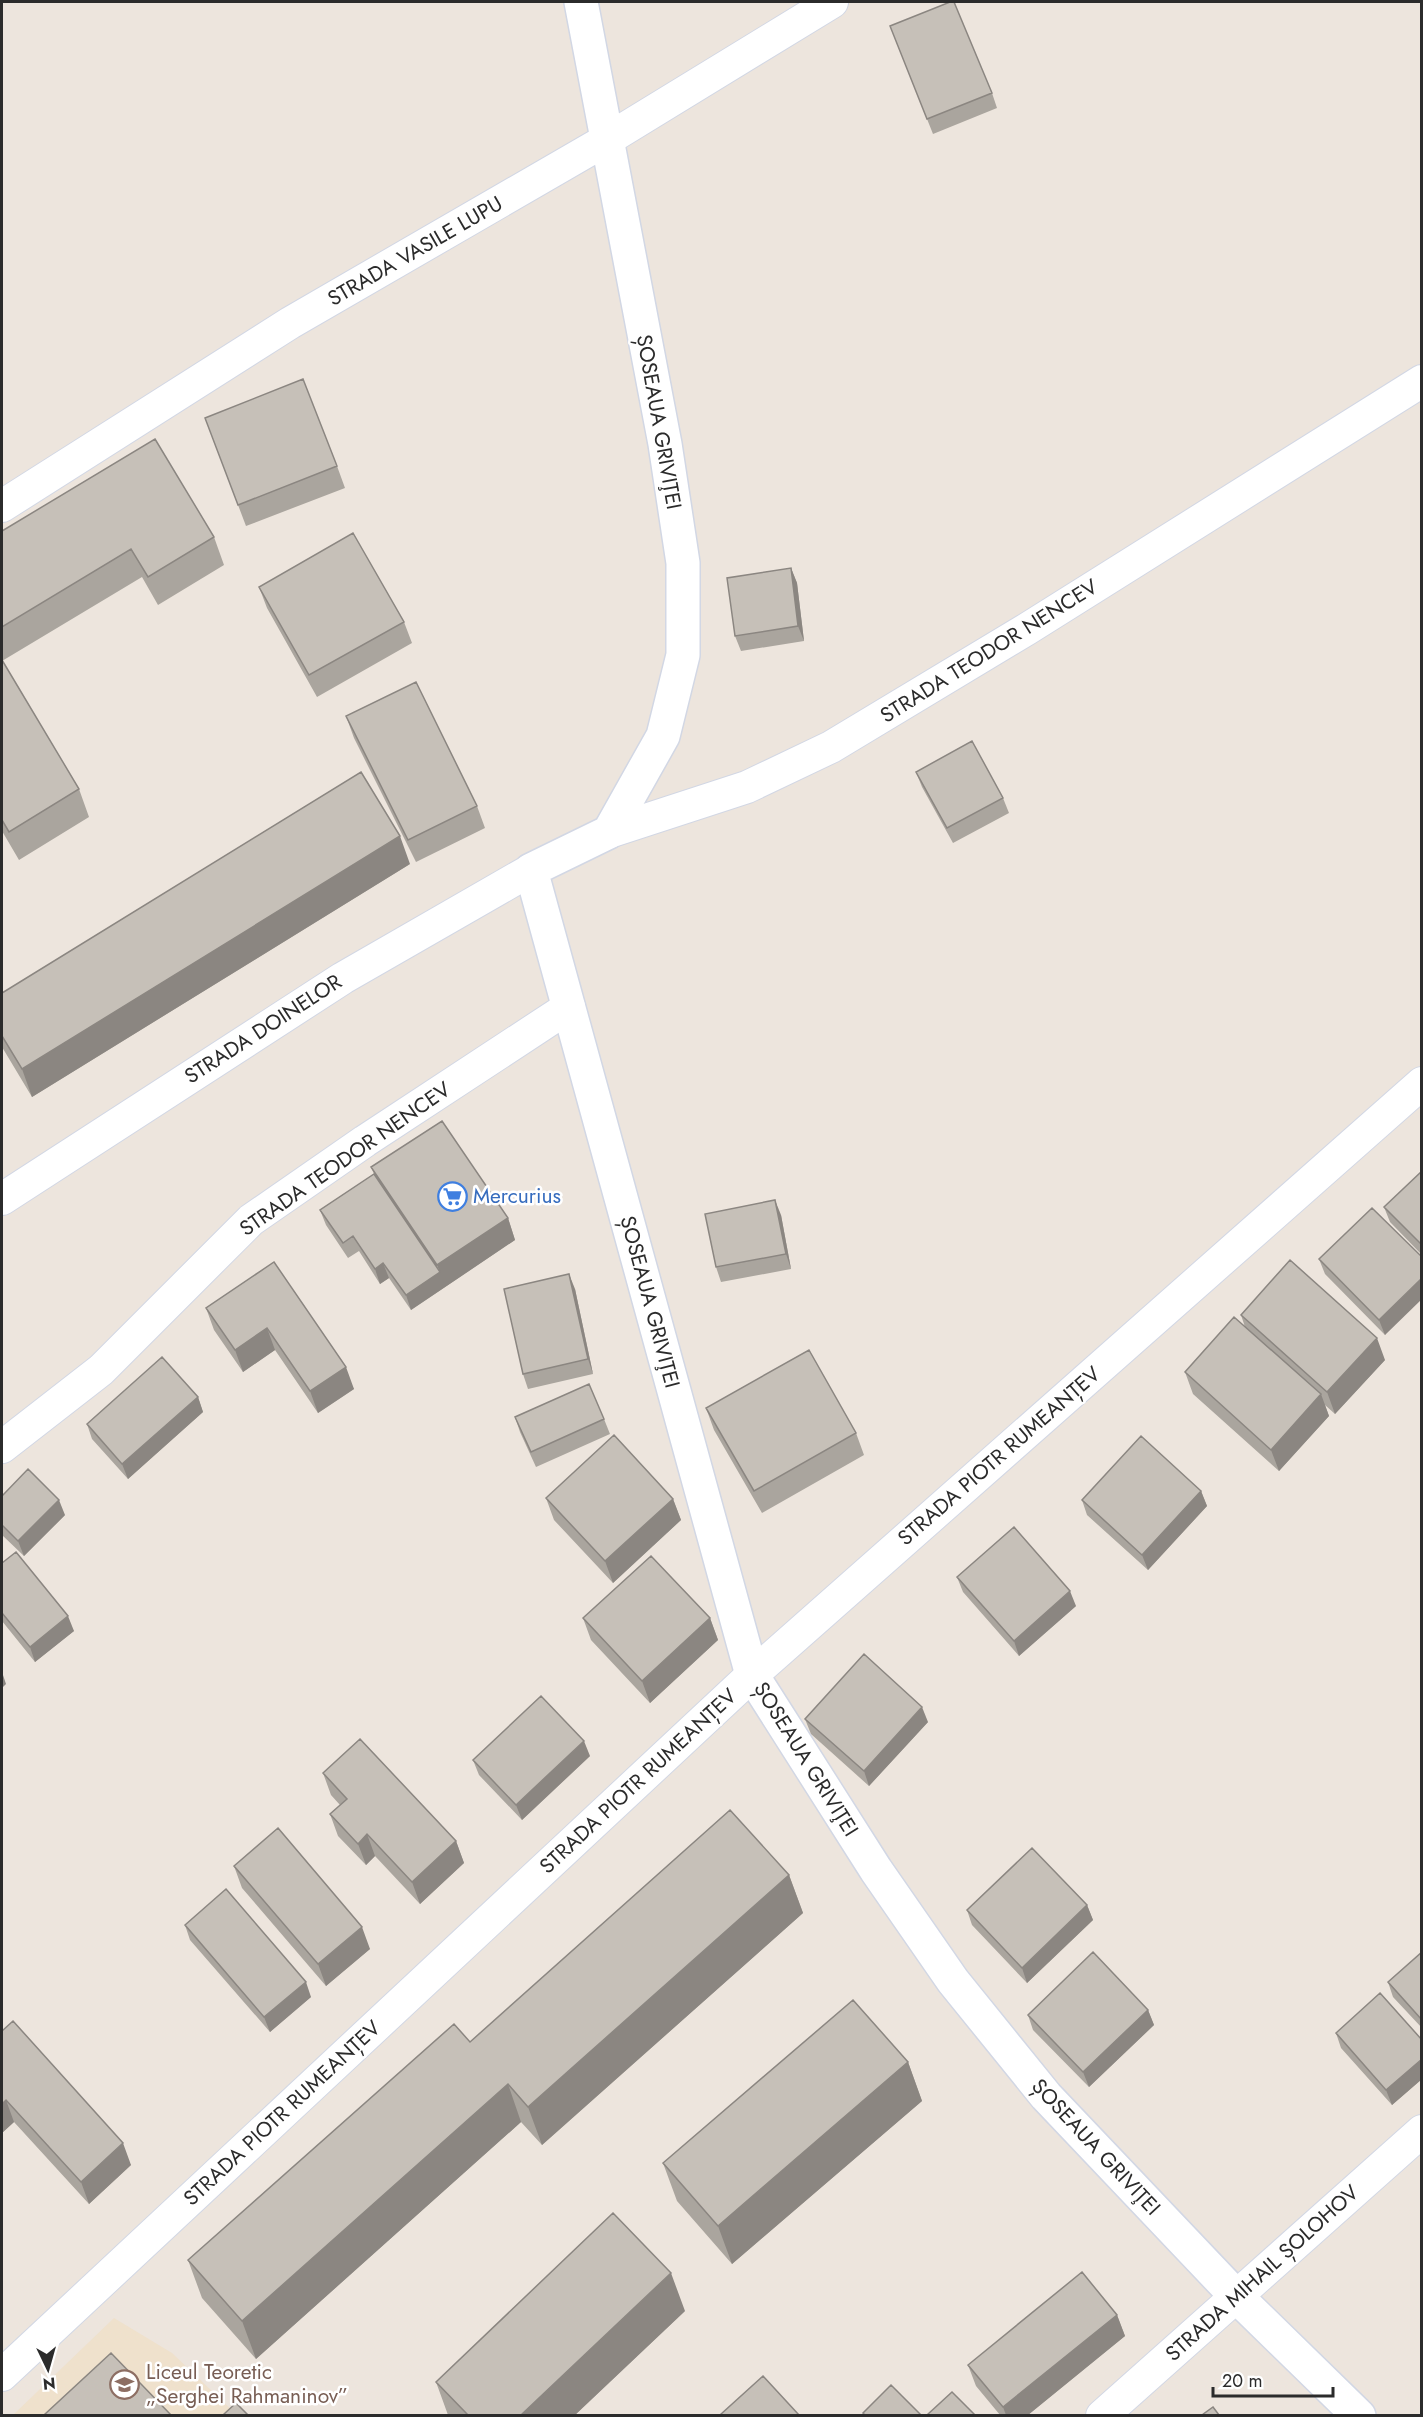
<svg xmlns="http://www.w3.org/2000/svg" width="1423" height="2417" font-family="Jost,sans-serif">
<rect width="100%" height="100%" fill="#ede5dd"/>
<path fill="#efe1cc" d="M114,2318L172,2353L237,2415L12,2416Z"/>
<g fill="none" stroke-linecap="round" stroke-linejoin="round">
<defs>
<path id="minor" d="M2,506L290,323L608,139L832,2
M609,832L747,787L831,747L1027,629L1422,381
M2,1199L343,978L531,870
M2,1447L101,1370L251,1220L365,1141L569,1007
M2,2375L752,1675L1422,1083
M1102,2416L1422,2131"/>
<path id="tertiary" d="M581,2L665,444L683,563V655L663,736L609,832L531,870L752,1675L876,1870L953,1981L1046,2096L1236,2296L1359,2416"/>
</defs>
<use href="#minor" stroke="#d2d7e4" stroke-width="34"/>
<use href="#tertiary" stroke="#d2d7e4" stroke-width="36"/>
<use href="#minor" stroke="#fff" stroke-width="32"/>
<use href="#tertiary" stroke="#fff" stroke-width="33"/>
</g>
<path fill="#aaa59e" d="M890,26L992,93L997,108L933,134Z
M205,418L337,466L345,488L246,526Z
M2,531L214,537L224,565L158,605L142,577L2,661L79,789L89,817L19,860L2,831Z
M791,568L797,583L804,641L741,651L735,636Z
M259,587L404,622L412,643L317,697L267,608Z
M346,716L477,806L485,828L416,862L354,738Z
M916,772L1003,798L1009,813L953,843L922,787Z
M410,864L32,1097L2,1047V993Z
M371,1167L508,1218L515,1240L411,1310L389,1278L380,1284L359,1251L348,1258L326,1225L320,1210L374,1174Z
M1422,1171V1255L1390,1222L1384,1207Z
M781,1215L791,1269L721,1282L716,1267Z
M1422,1257L1385,1335L1325,1274L1319,1259Z
M274,1262L354,1389L318,1413L275,1350L243,1372L214,1330L206,1308Z
M575,1289L593,1374L528,1389L523,1374Z
M1241,1315L1385,1360L1335,1414L1325,1405L1329,1416L1279,1471L1193,1394L1185,1372L1245,1327Z
M198,1397L203,1412L128,1479L92,1439L87,1424Z
M706,1408L856,1433L864,1455L762,1513L714,1430Z
M515,1417L604,1419L610,1434L536,1467L520,1432Z
M1201,1491L1207,1506L1148,1570L1087,1515L1082,1500Z
M2,1496L65,1515L24,1556L2,1535Z
M546,1498L673,1499L681,1520L613,1583L554,1520Z
M2,1563L74,1631L35,1662L2,1621Z
M957,1577L1076,1606L1019,1656L963,1592Z
M583,1618H710L718,1640L650,1703L591,1640Z
M805,1719L928,1722L869,1786L811,1734Z
M590,1756L522,1820L479,1775L473,1760Z
M323,1773L456,1841L464,1863L420,1904L375,1856L366,1865L338,1836L330,1814L340,1805L331,1795Z
M234,1866L370,1949L326,1986L242,1888Z
M789,1875L803,1913L542,2145L521,2122L256,2359L202,2298L188,2260L470,2042Z
M1087,1905L1093,1920L1027,1983L972,1925L967,1910Z
M185,1925L311,1997L270,2032L190,1940Z
M1422,1952V2028L1393,1997L1388,1982Z
M1148,2010L1154,2025L1089,2087L1033,2030L1028,2015Z
M2,2031L131,2165L89,2204L14,2122L2,2133Z
M1336,2033L1422,2040V2079L1392,2105L1341,2048Z
M908,2062L922,2101L732,2264L677,2201L663,2163Z
M685,2311L575,2415H448L436,2382Z
M1117,2315L1125,2336L1028,2415H1000L976,2386L968,2365Z"/>
<path fill="#8b8681" d="M791,568L797,583L804,641L798,626Z
M400,836L410,864L32,1097L22,1069Z
M775,1200L781,1215L791,1269L786,1254Z
M508,1218L515,1240L411,1310L406,1295L440,1272L437,1265Z
M383,1263L389,1278L380,1284L375,1269Z
M569,1274L575,1289L593,1374L588,1359Z
M1422,1278V1299L1385,1335L1379,1320Z
M267,1328L275,1350L243,1372L235,1350Z
M1377,1338L1385,1360L1335,1414L1327,1392Z
M346,1367L354,1389L318,1413L310,1391Z
M1321,1394L1329,1416L1279,1471L1271,1450Z
M198,1397L203,1412L128,1479L122,1464Z
M1201,1491L1207,1506L1148,1570L1142,1555Z
M673,1499L681,1520L613,1583L605,1561Z
M59,1500L65,1515L24,1556L18,1541Z
M1070,1591L1076,1606L1019,1656L1014,1641Z
M68,1616L74,1631L35,1662L30,1647Z
M710,1618L718,1640L650,1703L642,1681Z
M2,1672L6,1684L2,1688Z
M922,1707L928,1722L869,1786L864,1771Z
M584,1741L590,1756L522,1820L516,1805Z
M367,1834L375,1856L366,1865L358,1844Z
M456,1841L464,1863L420,1904L412,1882Z
M789,1875L803,1913L542,2145L528,2107Z
M1087,1905L1093,1920L1027,1983L1022,1968Z
M362,1927L370,1949L326,1986L318,1964Z
M306,1982L311,1997L270,2032L264,2017Z
M1148,2010L1154,2025L1089,2087L1083,2072Z
M1422,2059V2079L1392,2105L1386,2090Z
M908,2062L922,2101L732,2264L718,2226Z
M508,2084L521,2122L256,2359L242,2321Z
M6,2100L14,2122L2,2133V2104Z
M123,2143L131,2165L89,2204L81,2182Z
M671,2273L685,2311L575,2415H521Z
M1117,2315L1125,2336L1028,2415H1006L1003,2407Z"/>
<path fill="#c6c0b8" stroke="#8b8681" stroke-width="1.5" d="M950,2H954L992,93L927,119L890,26Z
M303,379L337,466L238,505L205,418Z
M155,439L214,537L148,577L131,549L2,627V531Z
M353,533L404,622L309,675L259,587Z
M791,568L798,626L735,636L727,578Z
M2,660L79,789L9,832L2,820Z
M416,682L477,806L408,840L346,716Z
M972,741L1003,798L947,828L916,772Z
M361,772L400,836L22,1069L2,1036V993Z
M442,1121L508,1218L437,1265L371,1167Z
M1422,1171V1245L1384,1207Z
M374,1174L440,1272L406,1295L383,1263L375,1269L353,1236L343,1243L320,1210Z
M775,1200L786,1254L716,1267L705,1214Z
M1372,1208L1422,1257V1278L1379,1320L1319,1259Z
M1290,1260L1377,1338L1327,1392L1241,1315Z
M274,1262L346,1367L310,1391L267,1328L235,1350L206,1308Z
M569,1274L588,1359L523,1374L504,1289Z
M1234,1317L1321,1394L1271,1450L1185,1372Z
M809,1350L856,1433L754,1491L706,1408Z
M162,1357L198,1397L122,1464L87,1424Z
M589,1384L604,1419L531,1452L515,1417Z
M614,1435L673,1499L605,1561L546,1498Z
M1141,1436L1201,1491L1142,1555L1082,1500Z
M28,1469L59,1500L18,1541L2,1525V1496Z
M1014,1527L1070,1591L1014,1641L957,1577Z
M16,1552L68,1616L30,1647L2,1613V1563Z
M651,1556L710,1618L642,1681L583,1618Z
M864,1654L922,1707L864,1771L805,1719Z
M541,1696L584,1741L516,1805L473,1760Z
M360,1739L456,1841L412,1882L367,1834L358,1844L330,1814L347,1799L323,1773Z
M730,1810L789,1875L528,2107L508,2084L242,2321L188,2260L454,2024L470,2042Z
M278,1828L362,1927L318,1964L234,1866Z
M1032,1848L1087,1905L1022,1968L967,1910Z
M226,1889L306,1982L264,2017L185,1925Z
M1093,1952L1148,2010L1083,2072L1028,2015Z
M1422,1952V2020L1388,1982Z
M1380,1993L1422,2040V2059L1386,2090L1336,2033Z
M853,2000L908,2062L718,2226L663,2163Z
M13,2021L123,2143L81,2182L6,2100L2,2104V2031Z
M613,2213L671,2273L521,2415H468L436,2382Z
M1082,2272L1117,2315L1003,2407L968,2365Z
M111,2353L171,2415H44Z
M763,2376L799,2415H720Z
M891,2385L921,2415H865L863,2413Z
M952,2392L975,2415H927Z
M236,2403L248,2415H223Z
M1213,2407L1219,2415H1202Z"/>
<defs>
<symbol id="supermarket-ring" viewBox="-11 -11 22 22"><circle r="9.5" fill="#fff" stroke="#3f7fe0" stroke-width="1.5"/><path d="M-6-5.5h2.5l.6 2H6L4.5 2H-2.5L-4.4-4H-6ZM-1.5 3.2a1.3 1.3 0 1 0 .1 0ZM3 3.2a1.3 1.3 0 1 0 .1 0Z" fill="#3f7fe0"/></symbol>
<symbol id="school-ring" viewBox="-11 -11 22 22"><circle r="9.5" fill="#fff" stroke="#8d6e63" stroke-width="1.5"/><path d="M0-5L7-2L0 1L-7-2ZM-4 1L0 2.5L4 1V4Q0 6-4 4Z" fill="#8d6e63"/></symbol>
</defs>
<g fill-rule="evenodd">
<use href="#supermarket-ring" x="436" y="1180" width="33" height="33"/>
<use href="#school-ring" x="108" y="2368" width="33" height="33"/>
</g>
<g text-anchor="middle" stroke-width="5" stroke-linejoin="round" paint-order="stroke">
<g font-size="21" fill="#2b2b2b" stroke="#fff">
<text transform="translate(415 251) rotate(-30)" y="7">STRADA VASILE LUPU</text>
<text transform="translate(659 422) rotate(80)" y="7">ȘOSEAUA GRIVIŢEI</text>
<text transform="translate(989 651) rotate(-32)" y="7">STRADA TEODOR NENCEV</text>
<text transform="translate(263 1029) rotate(-33)" y="7">STRADA DOINELOR</text>
<text transform="translate(345 1159) rotate(-35)" y="7">STRADA TEODOR NENCEV</text>
<text transform="translate(650 1302) rotate(75)" y="7">ȘOSEAUA GRIVIŢEI</text>
<text transform="translate(999 1456) rotate(-41)" y="7">STRADA PIOTR RUMEANȚEV</text>
<text transform="translate(806 1759) rotate(58)" y="7">ȘOSEAUA GRIVIŢEI</text>
<text transform="translate(638 1781) rotate(-43)" y="7">STRADA PIOTR RUMEANȚEV</text>
<text transform="translate(282 2113) rotate(-43)" y="7">STRADA PIOTR RUMEANȚEV</text>
<text transform="translate(1096 2147) rotate(47)" y="7">ȘOSEAUA GRIVIŢEI</text>
<text transform="translate(1262 2273) rotate(-42)" y="7">STRADA MIHAIL ȘOLOHOV</text>
</g>
<g font-size="21" fill="#366cbe" stroke="#fff" text-anchor="start">
<text x="473" y="1203">Mercurius</text>
</g>
<g font-size="21" fill="#785e54" stroke="#fff" text-anchor="start">
<text x="146" y="2379">Liceul Teoretic<tspan x="146" dy="24">„Serghei Rahmaninov”</tspan></text>
</g>
</g>
<rect width="1423" height="2417" fill="none" stroke="#2b2b2b" stroke-width="6"/>
<g transform="translate(48 2369) rotate(175)" stroke="#ffffff" stroke-width="4.5" paint-order="stroke">
<path d="M0-4.5L10 22L0 15L-10 22Z" fill="#2b2b2b"/>
<text y="-9" font-size="16" font-weight="bold" text-anchor="middle" fill="#2b2b2b">N</text>
</g>
<path d="M1213 2387v9h120v-9" fill="none" stroke="#2b2b2b" stroke-width="3"/>
<text x="1222" y="2387" font-size="18" fill="#2b2b2b" stroke="#ffffff" stroke-width="4.5" paint-order="stroke">20 m</text>
</svg>
